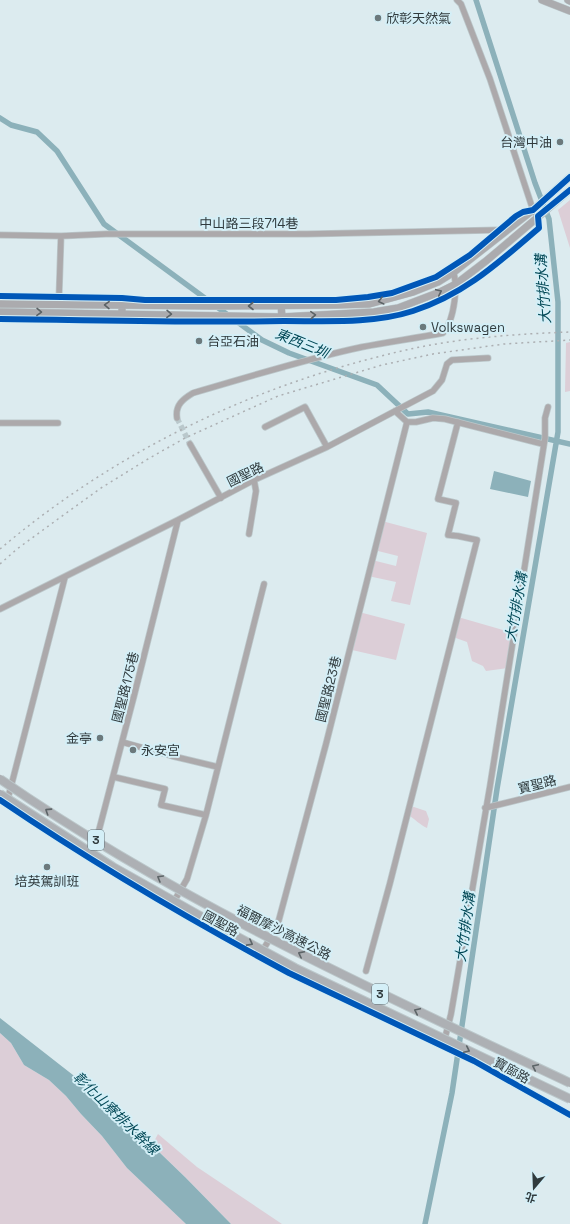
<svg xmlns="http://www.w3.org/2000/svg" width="570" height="1224" font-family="'Space Grotesk','Noto Sans TC',sans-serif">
<rect width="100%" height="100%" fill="#dcebef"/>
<path fill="#dcced7" d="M570,200V248L558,210Z
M570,342V391L565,392L566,343Z
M382,521L427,533L410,605L391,601L396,582L368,576L372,560L396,566L398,556L374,550Z
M359,612L405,624L396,660L352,650Z
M458,617L503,630L507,629L509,620H512L508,668L486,671L483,666L472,661L467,642L453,637Z
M411,806L426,811L429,819L427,828C420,825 415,819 408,815Z
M0,1033L11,1043L24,1065L49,1080L66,1096L81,1114L102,1136L127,1168L186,1224H0Z
M158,1134L197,1167L282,1224H231L185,1177L152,1145Z"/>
<path fill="#8cb1ba" d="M494,471L531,481L528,497L490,489Z
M0,1018L105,1100L185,1177L231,1224H186L127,1168L102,1136L81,1114L66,1096L49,1080L24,1065L11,1043L0,1033Z"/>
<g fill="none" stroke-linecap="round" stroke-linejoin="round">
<path stroke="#8cb1ba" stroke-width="5.5" d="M0,118L11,125L37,132L57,151L104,224L262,340L289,353L377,385L408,414L428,412L570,444
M425,1224L452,1093L497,789L558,432V302L549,219L535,183L476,0"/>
<path stroke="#bac8cc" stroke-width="5.5" stroke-dasharray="5.5 3" stroke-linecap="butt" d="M177,418L190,444"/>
<defs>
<path id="minor" d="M457,0L461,4L490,79L533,210L538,216
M0,235L61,236L106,234H307L499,230
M59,297L61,236
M395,411L407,422H416L433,418L445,419L543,444
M177,418C175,405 183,399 193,393C249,377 305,359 362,347C389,342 416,338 443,333C454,321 460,282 451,267
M0,423H58
M265,427L305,407L327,447
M190,444L221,498
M249,534L256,491L254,480
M0,609L178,520L254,480L327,447L433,391L442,380L447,364L452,360L488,358
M122,742L172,756L218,767
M114,777L165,789L161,805L206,815
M0,800C93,863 190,920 289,973L474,1061L570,1115
M7,802L65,577
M485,808L570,787
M92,857L134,696L178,520
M173,903L187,879L206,815L264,584
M261,953L277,927L326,744L407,422
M366,971L390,883L477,540L458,536L448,535L456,503L438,499L458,422
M444,1042L451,1014L490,786L545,438V418L548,407"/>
<path id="major" d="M542,0L570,11
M568,0L570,1
M122,298V320
M281,300L282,321
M0,304L212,306L336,305L369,304L413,292L438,282L454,272L533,210L570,177
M0,312L282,317L374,312L398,308L440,292L456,284L486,261L570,190"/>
</defs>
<use href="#minor" stroke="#bbc7ca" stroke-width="7"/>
<use href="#major" stroke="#bbc7ca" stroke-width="8"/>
<use href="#minor" stroke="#aca9ab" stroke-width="5.5"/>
<use href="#major" stroke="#ababae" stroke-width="7"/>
<path stroke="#acafb2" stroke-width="1.5" stroke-dasharray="2 4" stroke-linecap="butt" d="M0,549C117,450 256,384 406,350C459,338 515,334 570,332
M0,564L17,549L58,519L101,488L148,459L185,438L278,396L382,365L433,354L504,344L570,340"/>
<defs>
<path id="highway-bridge" d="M0,779C178,902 375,991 570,1083
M0,794L113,867L234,935L295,968L570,1099"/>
</defs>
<use href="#highway-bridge" stroke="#bbc7ca" stroke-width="10" stroke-linecap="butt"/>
<use href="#highway-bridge" stroke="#adb0b4" stroke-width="8"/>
<defs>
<path id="cycleway" d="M0,296L122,298L145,300H336L368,297L392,293L436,277L470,255L516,216L523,212L533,210L570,177
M0,319C95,320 190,323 284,321C327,321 373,324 413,311C465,294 498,263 539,228L538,216L570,190
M0,800C93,863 190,920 289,973L474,1061L570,1115"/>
</defs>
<use href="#cycleway" stroke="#d4eff7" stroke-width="8"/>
<use href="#cycleway" stroke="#0057b8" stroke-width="6"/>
</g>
<defs><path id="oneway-chevron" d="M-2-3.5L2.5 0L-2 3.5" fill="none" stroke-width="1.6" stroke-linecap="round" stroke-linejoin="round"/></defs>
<g stroke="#5b6265">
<use href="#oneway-chevron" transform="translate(439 292) rotate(-25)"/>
<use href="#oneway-chevron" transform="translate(381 301) rotate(166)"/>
<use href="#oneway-chevron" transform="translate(107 305) rotate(-179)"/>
<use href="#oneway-chevron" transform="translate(251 306) rotate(180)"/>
<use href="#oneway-chevron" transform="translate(39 312) rotate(1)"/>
<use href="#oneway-chevron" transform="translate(169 314) rotate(1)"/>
<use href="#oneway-chevron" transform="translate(313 315) rotate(-3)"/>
</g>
<g stroke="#5c6467">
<use href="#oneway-chevron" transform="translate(48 811) rotate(-147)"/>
<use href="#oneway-chevron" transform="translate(160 878) rotate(-150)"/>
<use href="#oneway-chevron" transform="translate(250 943) rotate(28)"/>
<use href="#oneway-chevron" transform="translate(301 954) rotate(-153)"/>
<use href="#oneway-chevron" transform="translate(417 1011) rotate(-155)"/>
<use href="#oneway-chevron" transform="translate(467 1050) rotate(25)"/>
<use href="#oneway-chevron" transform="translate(535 1067) rotate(-155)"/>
</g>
<g fill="#6c797c" stroke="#d4eff7" stroke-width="1.5">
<circle cx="378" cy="18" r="4"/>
<circle cx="560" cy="142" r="4"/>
<circle cx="423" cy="327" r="4"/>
<circle cx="199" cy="341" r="4"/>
<circle cx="100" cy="738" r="4"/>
<circle cx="133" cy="750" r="4"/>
<circle cx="47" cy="867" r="4"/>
</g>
<g text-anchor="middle" stroke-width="4" stroke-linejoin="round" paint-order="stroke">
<g fill="#d4eff7" stroke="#617176" stroke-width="1">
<rect x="88" y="830" width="16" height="20" rx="3"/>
<rect x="372" y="984" width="16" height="20" rx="3"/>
</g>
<g font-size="12" font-weight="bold" fill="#303b3e">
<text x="96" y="844">3</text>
<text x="380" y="998">3</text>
</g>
<g font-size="13" fill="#303b3e" stroke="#d4eff7" text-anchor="start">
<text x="386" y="23">欣彰天然氣</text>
<text x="552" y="147" text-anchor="end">台灣中油</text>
<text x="431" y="332">Volkswagen</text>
<text x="207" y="346">台亞石油</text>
<text x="92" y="743" text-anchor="end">金亭</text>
<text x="141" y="755">永安宮</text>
<text x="47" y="886" text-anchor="middle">培英駕訓班</text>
</g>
<g font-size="13" fill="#303b3e" stroke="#d4eff7">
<text x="249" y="228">中山路三段714巷</text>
<text transform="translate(245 474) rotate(-26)" y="5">國聖路</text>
<text transform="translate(125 687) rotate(-76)" y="5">國聖路175巷</text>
<text transform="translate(328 689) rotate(-76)" y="5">國聖路23巷</text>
<text transform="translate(537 784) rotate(-14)" y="5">寶聖路</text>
<text transform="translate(221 923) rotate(29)" y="5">國聖路</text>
<text transform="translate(284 932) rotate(27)" y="5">福爾摩沙高速公路</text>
<text transform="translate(512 1070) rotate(29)" y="5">寶廍路</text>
</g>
<g font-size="14" font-style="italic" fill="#004755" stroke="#d4eff7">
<text transform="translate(543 289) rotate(-94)" y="5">大竹排水溝</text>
<text transform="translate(302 343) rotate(22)" y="5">東西三圳</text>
<text transform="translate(516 607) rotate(-80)" y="5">大竹排水溝</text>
<text transform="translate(465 927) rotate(-82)" y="5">大竹排水溝</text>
<text transform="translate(116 1113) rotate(44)" y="5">彰化山寮排水幹線</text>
</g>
</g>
<g transform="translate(534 1188) rotate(199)" stroke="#d4eff7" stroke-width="3" paint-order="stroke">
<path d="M0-3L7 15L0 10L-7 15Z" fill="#303b3e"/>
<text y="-6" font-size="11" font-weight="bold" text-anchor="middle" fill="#303b3e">北</text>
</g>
</svg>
